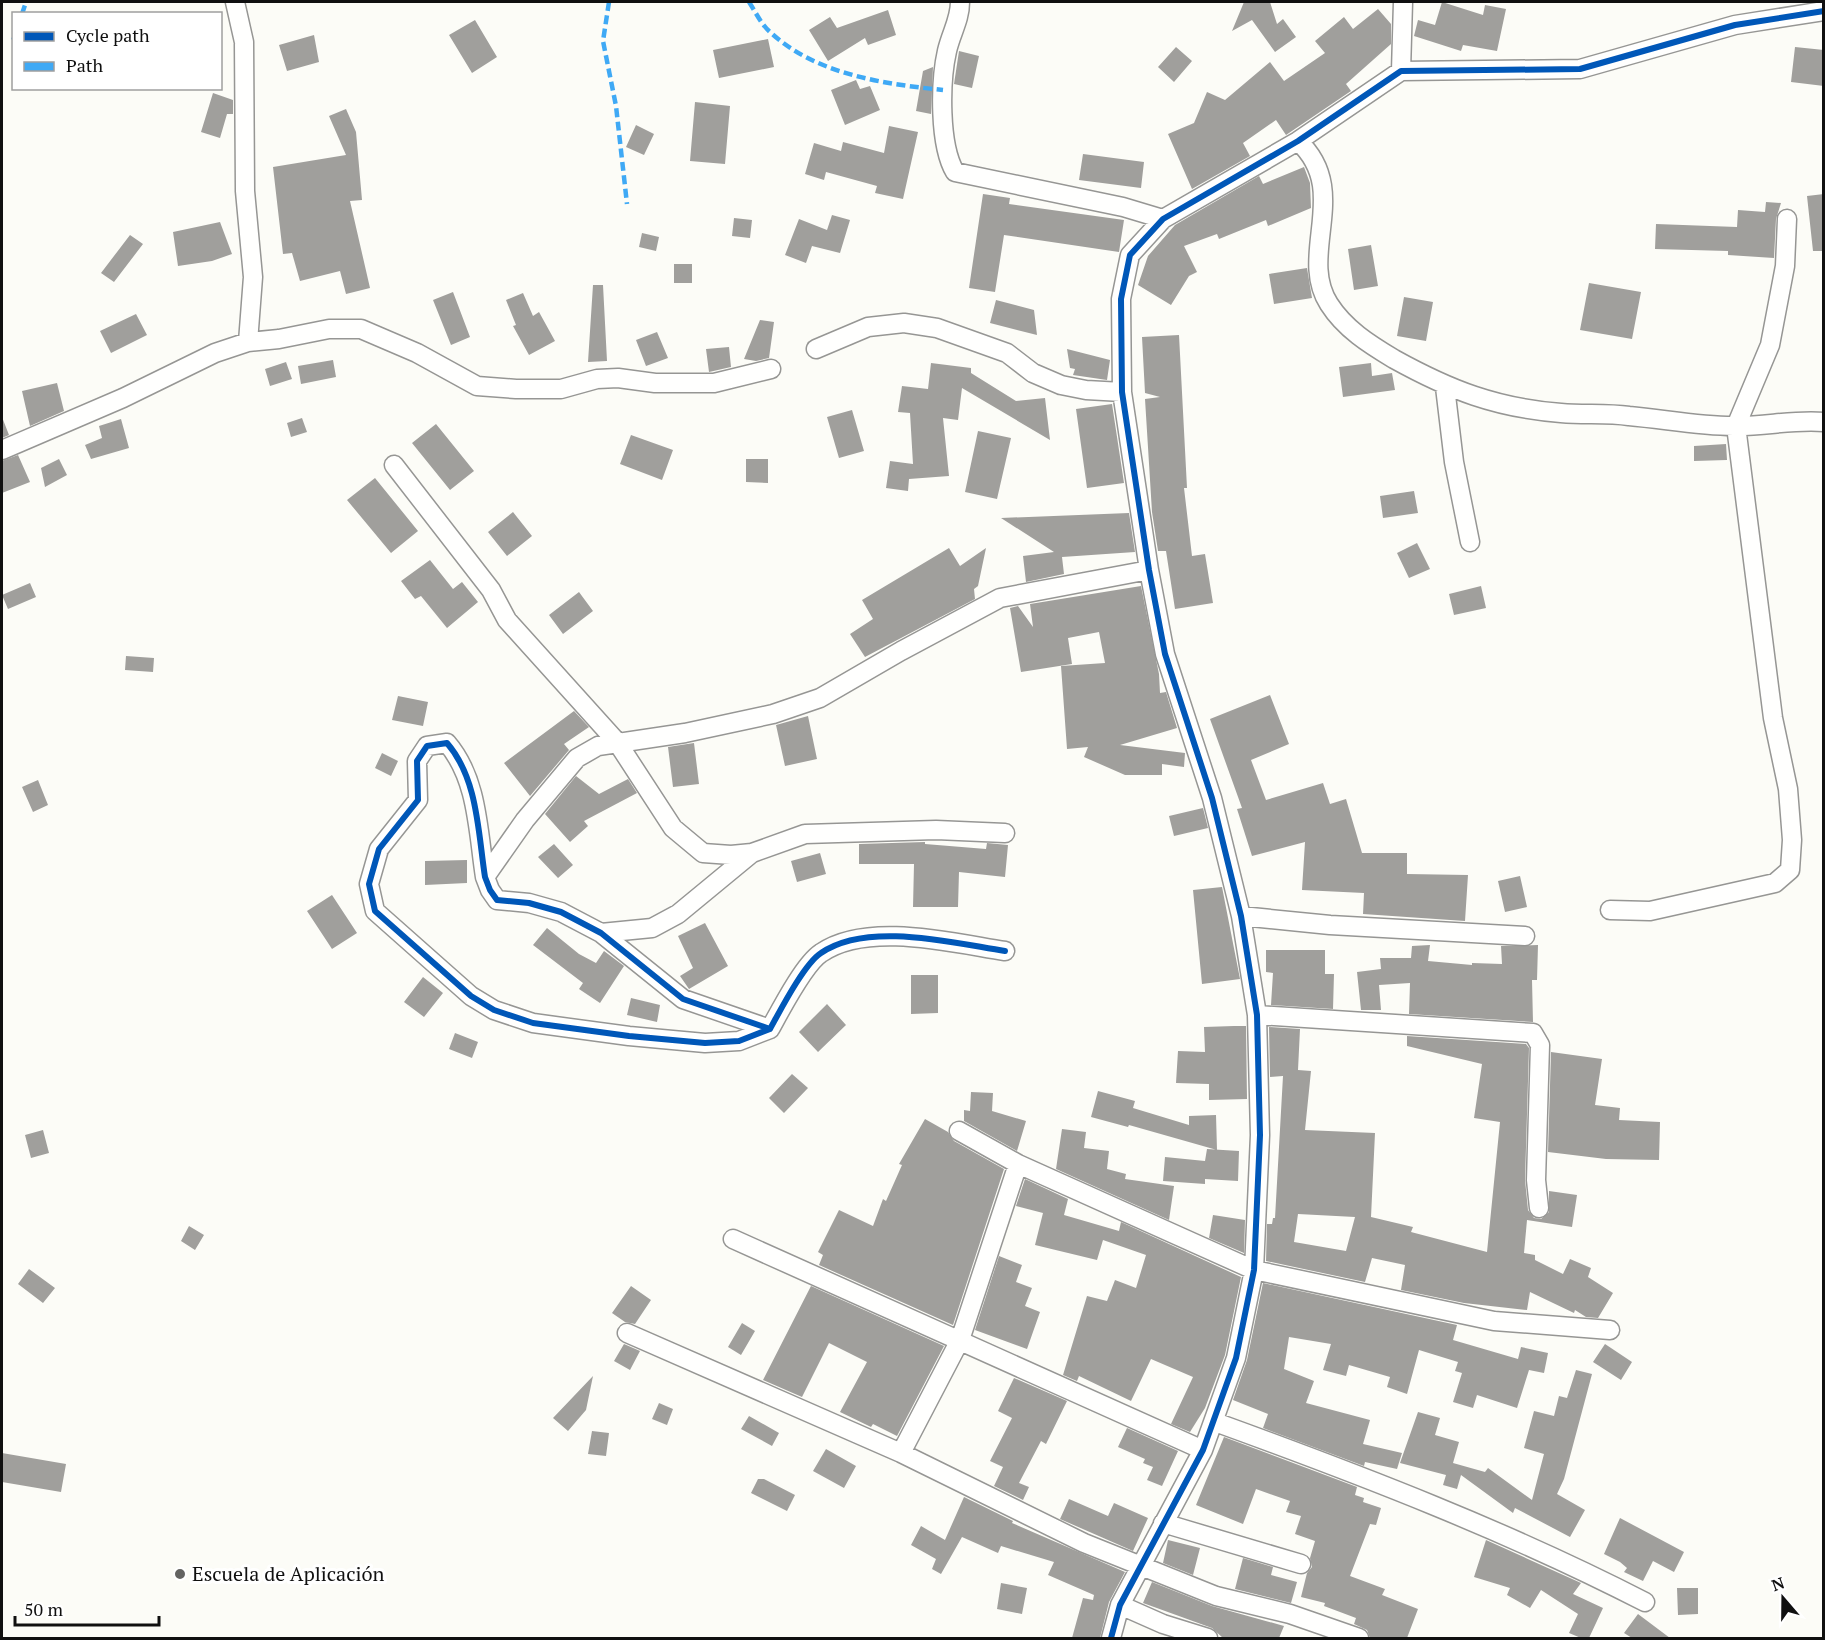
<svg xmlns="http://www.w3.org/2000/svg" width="1825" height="1640" font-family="'PT Serif',serif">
<rect width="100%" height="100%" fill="#fcfcf7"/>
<path fill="#a09f9c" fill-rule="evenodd" d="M1244,2H1270L1277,24L1283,19L1296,37L1275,52L1252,20L1232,31Z
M1442,2L1483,15L1485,5L1506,9L1497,51L1463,45L1461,51L1414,36L1418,20L1435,25Z
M1378,9L1391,24V44L1346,84L1351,91L1286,135L1276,120L1243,143L1250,156L1192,189L1168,134L1194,123L1207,92L1225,100L1270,62L1284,81L1325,53L1315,41L1344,17L1353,29Z
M888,10L896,35L868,45L865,38L828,61L809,30L830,17L837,28Z
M475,20L497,57L472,73L449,35Z
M314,35L319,62L287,71L279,45Z
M768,39L774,67L719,78L713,50Z
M1176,47L1192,61L1174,82L1158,67Z
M1795,47L1824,50V86L1791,82Z
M959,51L979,56L972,88L954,84Z
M933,67L931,114L916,111L923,71Z
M856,80L860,89L870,86L880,110L845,125L831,90Z
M213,93L233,100V114H227L220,138L201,132Z
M695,102L730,106L725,164L690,161Z
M346,109L356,132L362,200L350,201L370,288L346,294L340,271L300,281L292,253L283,254L273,167L346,155L329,116Z
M636,125L654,134L644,155L626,147Z
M889,126L918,132L903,199L875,193L877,186L826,172L824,180L805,174L814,143L841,151L843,142L884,153Z
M1083,154L1144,162L1141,188L1079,180Z
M1304,167L1310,183L1311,208L1268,226L1266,220L1219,239L1217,234L1184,246L1197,272L1189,276L1171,305L1138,285L1148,256L1175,225L1259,176L1263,184Z
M983,194L1010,198L1009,204L1124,220L1119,252L1004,235L995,292L969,288Z
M1824,194V251H1813L1807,196Z
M1766,202L1781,203L1776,219L1774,258L1728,255V251L1655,249L1656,224L1737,227L1738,210L1765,212Z
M832,215L850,220L840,253L812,246L806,263L785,255L799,219L827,230Z
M734,218L752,220L750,238L732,236Z
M220,222L232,254L212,261L178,266L173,232Z
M642,233L659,237L656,251L639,247Z
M130,235L143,244L114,282L101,273Z
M1371,245L1378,286L1354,290L1348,249Z
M674,264H692V283H674Z
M1307,268L1312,298L1274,304L1269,274Z
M1589,283L1641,292L1632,339L1580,330Z
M593,285H603L607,361L588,362Z
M453,292L470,337L451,345L433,300Z
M523,293L533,316L539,312L555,341L529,355L513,326L516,325L506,300Z
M1404,297L1433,302L1426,341L1397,336Z
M996,300L1034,310L1037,335L990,323Z
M136,314L147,335L111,353L100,331Z
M760,320L774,322L769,358L756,361L744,359Z
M657,332L668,358L646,366L636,340Z
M1179,335L1187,488H1184L1192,556L1205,554L1213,603L1175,609L1166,551H1158L1152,512L1145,399L1160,397L1145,393L1142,337Z
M729,347L731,367L709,372L706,349Z
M1067,349L1110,360L1107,380L1073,375L1075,369L1070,368Z
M333,360L336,377L301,384L298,366Z
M286,362L292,379L270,386L265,369Z
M931,363L971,368V373L1016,401L1045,398L1050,440L962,388L958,420L943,418L949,476L909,479L908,491L886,488L890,461L913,464L910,413L898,412L902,386L928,389Z
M1371,363L1372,376L1392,373L1395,390L1343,397L1339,367Z
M57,383L64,411L30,426L22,391Z
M1112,404L1124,483L1087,488L1076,409Z
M852,410L864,451L839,458L827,417Z
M2,417L9,435L2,438Z
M302,418L307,432L291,437L287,423Z
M121,419L129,448L91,459L85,445L102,438L99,426Z
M436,424L474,471L450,490L412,443Z
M978,431L1011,438L997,499L965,492Z
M631,435L673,450L662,480L620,464Z
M1726,444L1727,460L1694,461V446Z
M18,455L30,482L2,493V461Z
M59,459L67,475L45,487L41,468Z
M746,459H768V483L746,482Z
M375,478L418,531L391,553L347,500Z
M1414,491L1418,513L1383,518L1380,496Z
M513,512L532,536L507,556L488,532Z
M1129,513L1135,552L1062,557L1064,574L1026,582L1023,556L1054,552L1001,518Z
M1417,543L1430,569L1409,578L1397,553Z
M949,548L960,566L986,548L978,586L974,589L975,599L865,657L850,634L873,619L862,600Z
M430,560L453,589L462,582L478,602L447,628L421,596L415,599L401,581Z
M30,583L36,597L8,609L2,595Z
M1141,586L1159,674L1160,693L1166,692L1177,728L1120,745L1185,753L1184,767L1162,764V775H1125L1084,757L1088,747L1067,749L1061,666L1105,663L1099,632L1068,638L1072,664L1021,672L1010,608L1018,606L1033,627L1030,604Z
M1481,586L1486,608L1454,615L1449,594Z
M579,592L593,611L563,634L549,615Z
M126,656L154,658L153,672L125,670Z
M1270,695L1289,744L1251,760L1266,800L1323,783L1330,804L1346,799L1362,853H1407V874L1468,875L1465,921L1363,914L1364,893L1302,890L1305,842L1252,856L1237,809L1242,808L1210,719Z
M398,696L428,702L423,726L392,720Z
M574,711L589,727L564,744L569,750L530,796L504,763Z
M808,716L817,759L785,766L776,725Z
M694,743L699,784L673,787L668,747Z
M382,753L398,761L391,776L375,768Z
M576,776L599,794L628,779L637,793L584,821L588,826L570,842L545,814Z
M38,780L48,805L33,812L22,787Z
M1203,808L1208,828L1174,836L1169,816Z
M925,842V844L986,849L987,843L1008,845L1005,877L959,872L958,907H913L914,864H859V844Z
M554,844L573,865L558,878L538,857Z
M820,853L826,874L797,882L791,861Z
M467,860V883L425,885V861Z
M1520,876L1527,907L1505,912L1498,881Z
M1222,887L1240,979L1202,984L1193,890Z
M332,895L357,933L332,949L307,911Z
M705,923L728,966L689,989L680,976L693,968L678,936Z
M547,928L579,954L596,963L604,951L624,966L600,1003L579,989L583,983L533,945Z
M1430,945L1428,961L1472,965V963L1502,964L1501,946L1538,945L1537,980H1532L1533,1022L1409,1014L1410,983L1379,985L1381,1010H1361L1357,972L1381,969L1380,958H1411L1412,946Z
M1266,950H1325V974H1334L1333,1009L1271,1005L1273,973L1266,972Z
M911,975H938V1013L911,1014Z
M423,977L443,993L424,1017L404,1002Z
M631,998L660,1005L657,1022L627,1015Z
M827,1004L846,1025L818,1052L799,1032Z
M1234,1026H1246L1247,1099L1209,1100V1084L1176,1083L1178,1051L1205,1052L1204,1027Z
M1269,1027L1300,1029L1298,1070L1311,1071L1305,1130L1375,1133L1371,1217L1413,1227L1411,1232L1487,1252L1500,1122L1474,1118L1482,1064L1407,1046V1036L1526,1044L1529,1048L1525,1180L1528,1210L1534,1218L1541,1219L1549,1212V1191L1577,1195L1572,1227L1527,1220L1524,1253L1535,1255V1260L1563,1274L1570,1259L1591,1268L1588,1277L1613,1293L1598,1318L1586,1317L1575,1310L1574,1313L1530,1292L1527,1310L1464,1303L1401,1290L1405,1265L1372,1258L1365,1282L1266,1261L1267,1224H1272L1273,1218H1275L1283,1076L1270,1077ZM1298,1214L1355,1217L1346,1251L1294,1242Z
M455,1033L478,1042L472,1058L449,1049Z
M1551,1052L1602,1059L1595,1105L1620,1108L1619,1120L1660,1122L1659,1160L1606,1159L1548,1152Z
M792,1074L808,1088L784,1113L769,1098Z
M1098,1091L1135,1101L1133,1108L1189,1125V1116L1216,1115L1217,1150L1129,1125L1128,1127L1091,1117Z
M971,1092L993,1093L992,1111L1026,1121L1017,1151L964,1121V1110L970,1111Z
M925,1119L948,1132L954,1141L1004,1169L953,1325L819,1265L823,1255L818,1252L839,1210L873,1226L883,1199L886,1201L902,1165L899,1164Z
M1062,1129L1086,1132L1084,1148L1109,1151L1107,1169L1126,1174L1125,1179L1174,1186L1169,1220L1056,1169Z
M43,1130L49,1153L31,1158L25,1135Z
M1207,1149L1239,1151L1238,1181L1205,1179V1184L1163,1181L1165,1157L1205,1161Z
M1025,1179L1068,1199L1064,1215L1119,1231L1121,1222L1241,1277L1225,1355L1205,1408L1190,1432L1171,1424L1193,1377L1151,1359L1131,1401L1079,1376L1077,1381L1063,1375L1087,1296L1107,1301L1115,1280L1136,1288L1146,1255L1103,1240L1097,1260L1035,1245L1043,1213L1016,1206Z
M1213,1215L1245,1220L1244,1253L1209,1238Z
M189,1226L204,1235L195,1250L181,1241Z
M999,1256L1022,1265L1016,1282L1032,1288L1025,1306L1040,1312L1027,1349L975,1330Z
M29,1269L55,1288L43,1303L18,1284Z
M1263,1283L1457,1325L1453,1340L1518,1359L1521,1347L1548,1353L1544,1373L1529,1370L1517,1408L1477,1395L1473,1408L1453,1402L1462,1373L1455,1371L1458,1362L1419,1350L1407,1394L1387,1387L1390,1377L1349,1365L1346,1376L1323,1370L1331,1344L1289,1337L1284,1369L1314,1381L1306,1403L1370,1420L1363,1444L1402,1453L1397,1469L1365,1462L1364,1466L1263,1428L1268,1414L1233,1400L1247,1360Z
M631,1286L651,1300L635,1324L625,1322L612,1313Z
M811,1286L944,1346L897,1436L873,1424L871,1427L840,1412L867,1362L829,1343L802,1397L763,1380Z
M742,1323L755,1331L741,1355L728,1347Z
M624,1344L640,1351L630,1370L614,1361Z
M1605,1344L1632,1362L1621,1380L1593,1362Z
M1576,1370L1592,1374L1564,1479L1557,1494L1585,1510L1570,1537L1515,1508L1513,1513L1461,1475L1457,1489L1443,1485L1446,1475L1400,1463L1418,1412L1440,1418L1435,1435L1459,1442L1453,1463L1485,1472L1488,1468L1532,1500L1544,1454L1524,1448L1534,1411L1554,1416L1559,1396L1567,1398Z
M593,1376L586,1410L568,1431L553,1418Z
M1014,1378L1067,1401L1046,1444L1041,1441L1019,1483L1029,1487L1023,1500L994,1486L1003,1467L990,1461L1012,1418L998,1411Z
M659,1403L673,1409L667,1425L652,1419Z
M749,1416L779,1433L772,1446L741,1429Z
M1127,1428L1178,1451L1162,1486L1147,1480L1153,1467L1143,1463L1145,1459L1118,1447Z
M592,1431L609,1433L606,1456L588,1454Z
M1224,1437L1357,1487L1355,1495L1364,1498L1363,1502L1381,1508L1376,1525L1370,1524L1350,1576L1385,1589L1382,1595L1418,1609L1407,1638H1370L1367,1630L1354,1624L1356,1618L1324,1606L1325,1603L1301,1597L1307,1573L1312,1567L1310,1558L1315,1541L1295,1534L1301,1516L1286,1512L1290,1501L1256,1489L1243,1524L1196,1505Z
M826,1449L856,1466L844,1488L813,1471Z
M2,1453L66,1464L61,1492L2,1482Z
M758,1479H764L795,1495L787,1511L751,1493Z
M964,1497L1013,1521L1012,1523L1125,1572L1109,1602L1100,1638H1072L1083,1598L1093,1600L1094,1595L1048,1575L1054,1562L1001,1546L998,1553L962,1537L941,1574L932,1569L936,1559L911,1545L921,1526L945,1540Z
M1069,1499L1108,1516L1114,1503L1148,1518L1133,1551L1060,1519Z
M1620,1518L1684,1552L1674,1572L1653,1561L1643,1581L1624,1572L1627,1568L1620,1562L1604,1554Z
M1168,1540L1200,1548L1193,1575L1163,1563Z
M1486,1540L1581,1583L1573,1594L1603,1608L1589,1638H1581L1569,1633L1578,1614L1541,1590L1530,1608L1507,1595L1510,1588L1474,1577Z
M1243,1558L1273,1567L1271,1575L1297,1582L1291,1603L1235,1589Z
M1152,1582L1212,1606L1284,1626L1279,1638H1223L1212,1628L1143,1603Z
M1001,1583L1027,1588L1022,1614L997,1609Z
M1677,1588H1698V1614L1678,1615Z
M1638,1614L1670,1638H1632L1624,1633Z"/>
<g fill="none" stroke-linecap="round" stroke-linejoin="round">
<defs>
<path id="street" d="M960,2C960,20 951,33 947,51C940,82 939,145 955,172L1123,207L1163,219
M1401,71L1403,2
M1298,141C1352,191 1297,254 1329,304C1345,329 1369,344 1394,359C1450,390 1496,408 1561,413C1584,415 1606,413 1629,416C1664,419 1698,426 1733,426C1764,427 1793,419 1824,422
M248,342L279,339L329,329H361L417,353L477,386L516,389H561L597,379L618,378L655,383H714L771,369
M816,349L868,327L904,323L937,328L1007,353L1033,373L1061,385L1086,390L1122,392
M1445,387L1454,462L1470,542
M2,450L123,398L215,353L248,342L253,277L245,191L244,42L235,2
M394,465L491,590L507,620L617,742L673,828L703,853L731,855L752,853L805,834L936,830L1005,833
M485,877L525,820L577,758L598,746L685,733L773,714L820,698L901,651L1000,598L1149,570
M1610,910L1650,911L1775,883L1790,870L1792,840L1788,789L1773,718L1736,426L1770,345L1785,266L1787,219
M1241,916L1330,925L1525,936
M601,933L652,928L678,914L752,853
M1257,1015L1533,1033L1540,1045L1536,1180L1539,1208
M770,1029L683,999L601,933L561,912L529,903L497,900L490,890L485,877C478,832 478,779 447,743L427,746L417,761L418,800L379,849L369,884L375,911L471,996L494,1010L533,1023L629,1036L705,1043L739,1041L770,1029C780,1011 804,964 821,953C867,921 953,943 1005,951
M959,1131L1018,1164L1254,1270L1494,1321L1610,1330
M733,1239L1203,1450
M627,1333L901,1453L1084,1543L1216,1596L1290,1614L1359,1638
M1215,1422C1361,1475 1507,1531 1645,1602
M901,1453L960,1340L1018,1164
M1163,1523L1301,1564
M1120,1605L1163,1624L1208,1638
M1111,1638L1120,1605L1203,1450L1236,1358L1254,1270L1260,1135L1257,1015L1241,916L1212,798L1165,654L1149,570L1122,392L1121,299L1130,255L1163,219L1298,141L1401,71L1580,69L1735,25L1824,11"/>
</defs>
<use href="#street" stroke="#969694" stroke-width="21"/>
<use href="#street" stroke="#fffffe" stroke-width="18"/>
<path stroke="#3fa9f5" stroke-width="4.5" stroke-dasharray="9 4.5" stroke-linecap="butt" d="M609,2L603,41L616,106L627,204
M749,2C755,11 761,24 770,32C815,74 883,84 943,90
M22,14L26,2
M13,40L14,38"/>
<defs>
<path id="cycleway" d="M770,1029L683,999L601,933L561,912L529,903L497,900L490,890L485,877C478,832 478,779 447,743L427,746L417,761L418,800L379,849L369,884L375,911L471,996L494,1010L533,1023L629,1036L705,1043L739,1041L770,1029C780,1011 804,964 821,953C867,921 953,943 1005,951
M1111,1638L1120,1605L1203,1450L1236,1358L1254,1270L1260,1135L1257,1015L1241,916L1212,798L1165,654L1149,570L1122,392L1121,299L1130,255L1163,219L1298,141L1401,71L1580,69L1735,25L1824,11"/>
</defs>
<use href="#cycleway" stroke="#fff" stroke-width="10"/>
<use href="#cycleway" stroke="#0057b8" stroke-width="6"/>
</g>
<circle fill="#636361" stroke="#fff" stroke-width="2" cx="180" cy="1574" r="6"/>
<g text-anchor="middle" stroke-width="6" stroke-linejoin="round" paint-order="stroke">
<g font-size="20" fill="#101010" stroke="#fff" text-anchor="start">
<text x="192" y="1581">Escuela de Aplicación</text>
</g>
</g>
<rect width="1825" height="1640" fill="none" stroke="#101010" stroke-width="6"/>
<rect x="12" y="12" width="210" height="78" fill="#ffffff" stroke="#9f9f9f" stroke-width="1.5"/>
<rect x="24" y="32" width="30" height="9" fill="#0057b8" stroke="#9f9f9f" stroke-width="1.5"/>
<text x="66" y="42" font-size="18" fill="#101010">Cycle path</text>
<rect x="24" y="62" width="30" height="9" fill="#3fa9f5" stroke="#9f9f9f" stroke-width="1.5"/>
<text x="66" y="72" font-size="18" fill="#101010">Path</text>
<g transform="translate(1783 1598) rotate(340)" stroke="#ffffff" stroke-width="4.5" paint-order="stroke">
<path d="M0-4.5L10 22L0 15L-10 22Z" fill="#101010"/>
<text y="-9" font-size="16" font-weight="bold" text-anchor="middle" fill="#101010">N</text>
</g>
<path d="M15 1616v9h144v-9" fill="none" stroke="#101010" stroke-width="3"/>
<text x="24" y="1616" font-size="18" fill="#101010" stroke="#ffffff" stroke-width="4.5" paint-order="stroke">50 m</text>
</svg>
